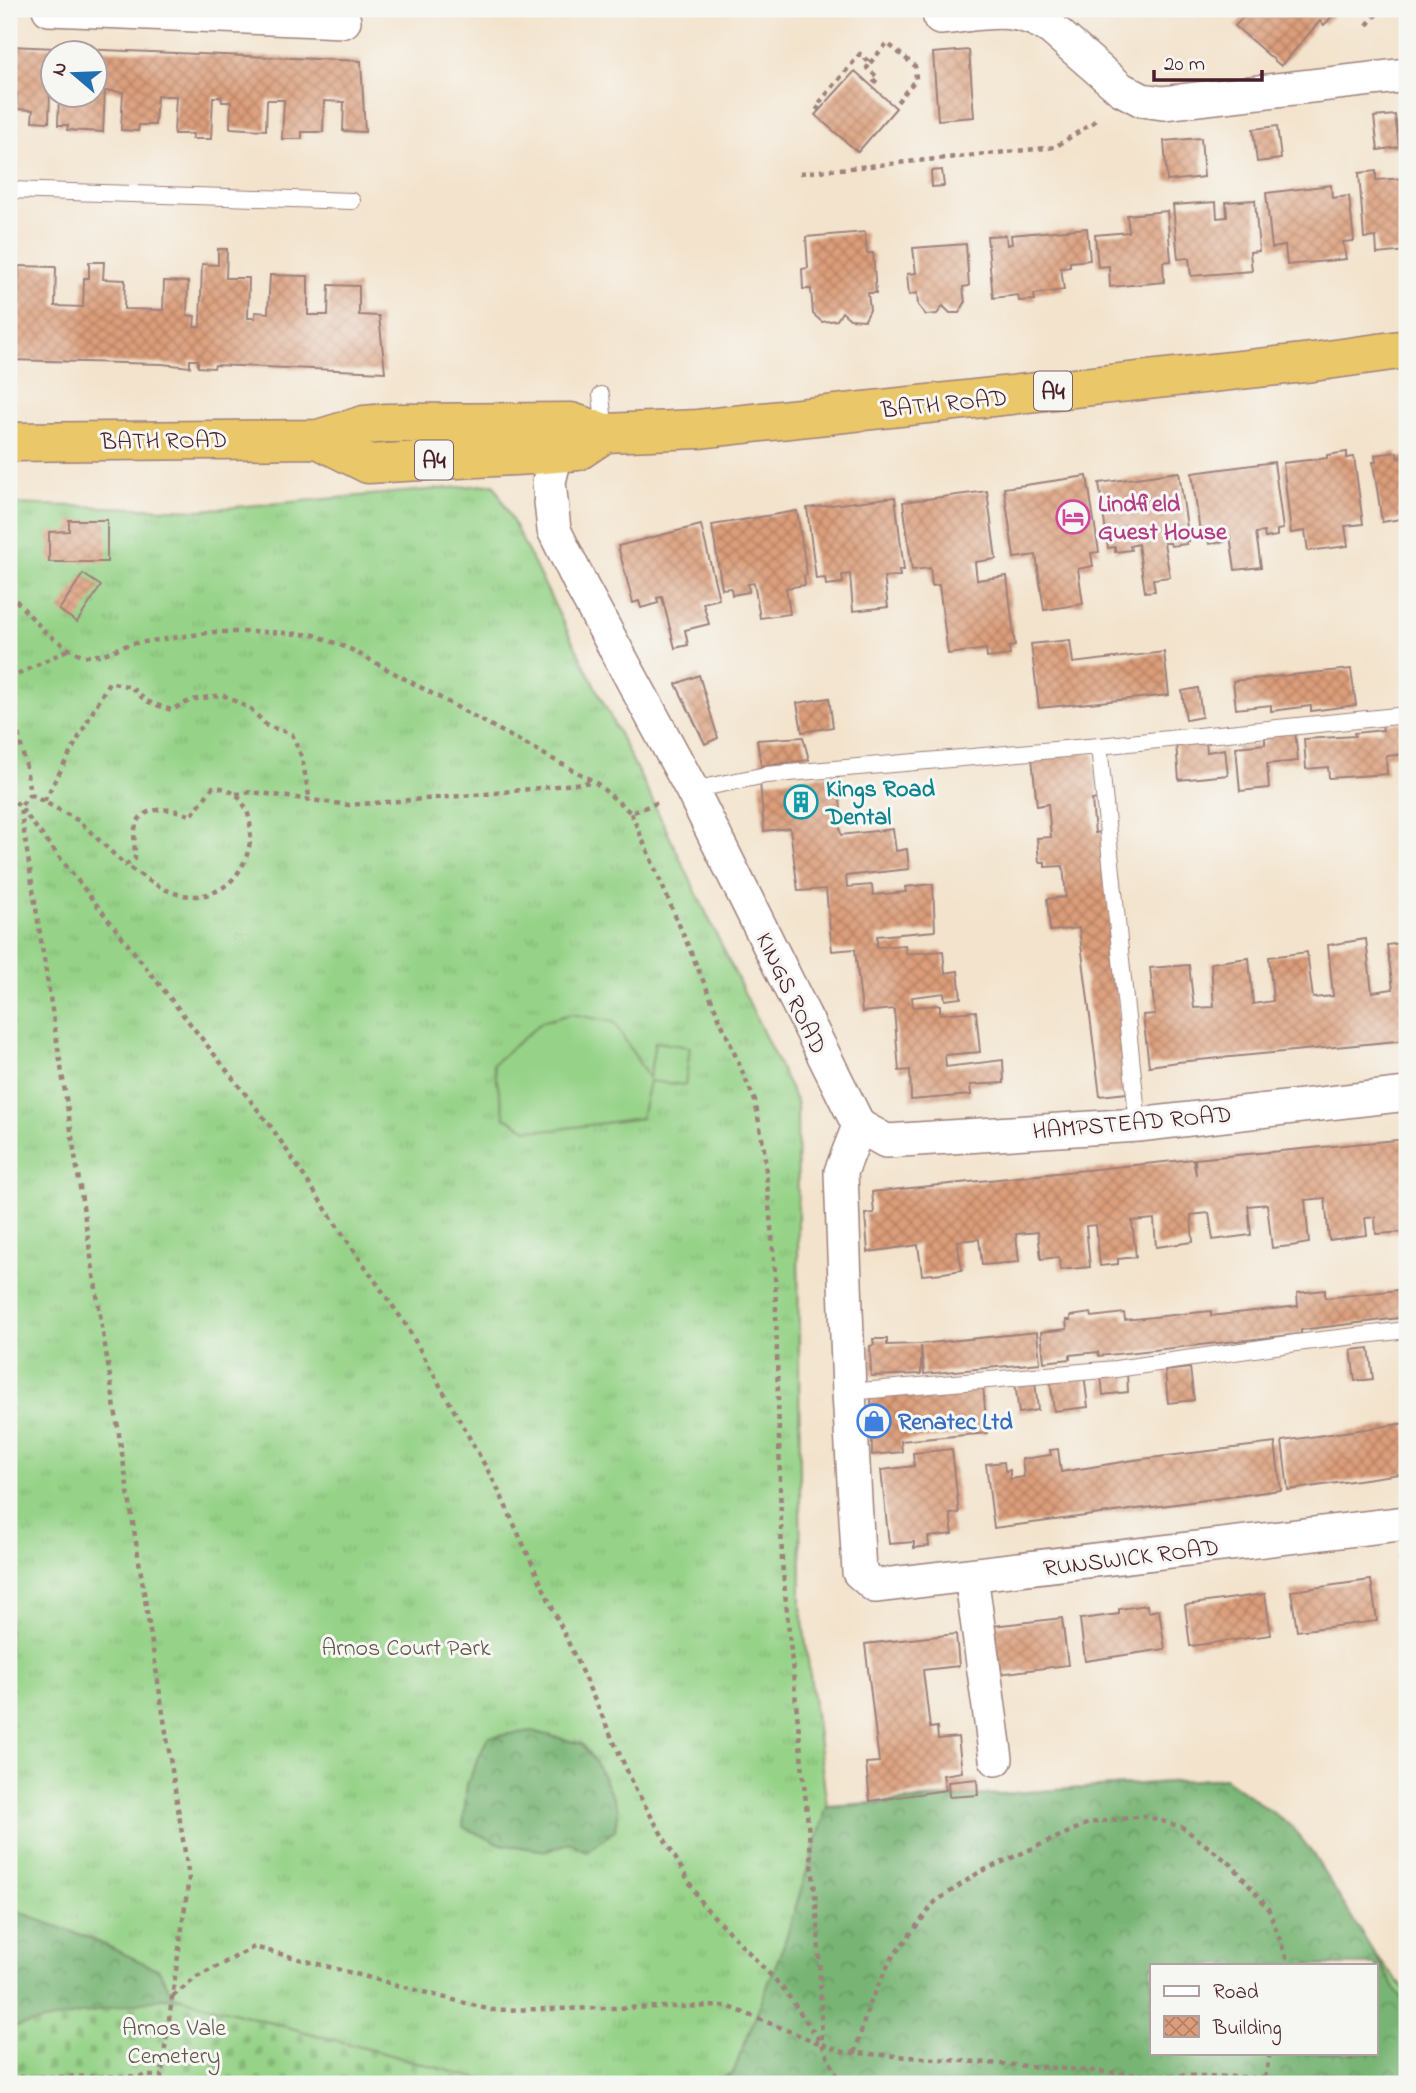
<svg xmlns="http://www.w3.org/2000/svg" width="1416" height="2093" font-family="'Indie Flower',sans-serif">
<defs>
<pattern id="grass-tufts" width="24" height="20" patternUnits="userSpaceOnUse" patternTransform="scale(1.75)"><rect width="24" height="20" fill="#96d388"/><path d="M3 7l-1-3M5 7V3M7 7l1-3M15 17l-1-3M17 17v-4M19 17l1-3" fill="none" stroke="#83b576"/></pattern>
<pattern id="forest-crowns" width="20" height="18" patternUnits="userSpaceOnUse" patternTransform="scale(1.75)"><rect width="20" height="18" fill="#78b574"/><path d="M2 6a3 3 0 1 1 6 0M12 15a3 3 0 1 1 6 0" fill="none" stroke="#64935f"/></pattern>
<pattern id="cemetery-stones" width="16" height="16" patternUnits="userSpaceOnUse" patternTransform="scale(1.75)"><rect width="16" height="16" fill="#96d388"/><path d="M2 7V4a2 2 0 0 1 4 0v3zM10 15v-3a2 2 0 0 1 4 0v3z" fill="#83b576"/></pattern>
<pattern id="building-cross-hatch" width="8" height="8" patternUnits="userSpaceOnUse" patternTransform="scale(1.75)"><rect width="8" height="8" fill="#dc9e7a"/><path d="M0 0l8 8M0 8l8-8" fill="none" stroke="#b48064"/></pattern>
</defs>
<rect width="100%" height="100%" fill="#f6f6f2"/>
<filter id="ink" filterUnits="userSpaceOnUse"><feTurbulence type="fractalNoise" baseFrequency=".0143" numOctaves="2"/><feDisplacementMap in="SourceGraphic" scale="14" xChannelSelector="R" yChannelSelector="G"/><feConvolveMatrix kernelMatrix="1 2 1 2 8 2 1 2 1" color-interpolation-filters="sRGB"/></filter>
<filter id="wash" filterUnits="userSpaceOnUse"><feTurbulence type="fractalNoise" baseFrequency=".00686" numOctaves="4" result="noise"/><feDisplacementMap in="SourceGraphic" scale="28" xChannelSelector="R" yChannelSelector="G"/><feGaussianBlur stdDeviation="1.57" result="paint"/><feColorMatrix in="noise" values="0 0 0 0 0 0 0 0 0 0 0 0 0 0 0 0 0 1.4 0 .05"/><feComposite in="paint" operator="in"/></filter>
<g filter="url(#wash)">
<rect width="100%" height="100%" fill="#f3e3cc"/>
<path fill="url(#grass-tufts)" stroke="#70795a" stroke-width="2" fill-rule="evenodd" d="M494,484L654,804L797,1103L801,1606L827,1806L1225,1778L1407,1992V2084H497L173,1996L9,2028V504L201,510ZM1152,1965H1376V2053H1152Z"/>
<path fill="url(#forest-crowns)" stroke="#616a50" stroke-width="2" fill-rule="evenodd" d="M532,1731L582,1744L596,1763L618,1808L615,1830L587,1852L570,1842L547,1851L500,1844L463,1827L467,1784L488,1737Z
M1225,1778L1291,1826L1311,1851L1407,2007V2084H712L733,2073L784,1944L827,1807ZM1152,1965H1376V2053H1152Z
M9,1907L36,1919L90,1938L159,1970L173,1996L9,2029Z"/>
<path fill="url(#cemetery-stones)" stroke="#70795a" stroke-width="2" d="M173,1996L497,2084H9V2028Z"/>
<path fill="#96d388" stroke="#70795a" stroke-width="2" d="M571,1014L614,1022L649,1079L655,1042L690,1047L685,1085L649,1081L641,1118L552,1130L527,1129L505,1117L493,1064L542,1022Z"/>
<g id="blocks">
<path fill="url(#building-cross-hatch)" d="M1250,9H1339L1324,25L1320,21L1281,66L1235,26Z
M9,46L361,61L365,132L343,131L344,102L324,101L323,132H302V139H282L284,100H267L266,130L230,128L231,102H222L221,97H213L211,139H192L193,134H174L176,96H157L155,125H139L138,131L121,130L123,92L111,91H105L103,132L67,130L68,125H58L59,94H94V52H52V91H50L49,122L32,121L33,110L16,109L17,93L9,92Z
M969,50L974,117L938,120L933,53Z
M855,71L896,108L858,152L815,115Z
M1395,115L1399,147L1378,150L1374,117Z
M1277,126L1281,159L1257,162L1253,129Z
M1201,138L1204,177L1167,181L1164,141Z
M942,170L944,186L932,187L931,171Z
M1376,171V180L1407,178V251L1377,254L1376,237L1364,238L1359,173Z
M1331,185L1332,198L1349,196L1354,241L1343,242L1346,259L1287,265L1285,246L1272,248L1266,193Z
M1255,200L1259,251L1250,252L1252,271L1191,276L1189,258L1178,259L1173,205L1216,202L1217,218L1227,217L1226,202Z
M1167,211L1171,261L1163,262L1164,282L1110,287L1109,266L1098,267L1095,235L1129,232L1127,215Z
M1087,228L1090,260L1070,262V267L1061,268L1064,290L1034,294L1035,300L1019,301L1018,295L993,298L987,236L1006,235L1007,245L1012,244L1011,235Z
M865,232L867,253H873L876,293H868L870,310L865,320L850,319L842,312L837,320L822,322L813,314L811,289H803L802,269L808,268L806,237Z
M966,244L969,286L963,287L965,303L959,313H950L943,306L937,314L926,315L918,305L917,293L909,295L907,274L916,273L913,248Z
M218,249H227L226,278H249L248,318H255V312L268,313L270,275L308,276V315H328L329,285L359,286V315L379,316L385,372L215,365L214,368L198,367V360H190V367L162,364L9,360V306L18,307L19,266L56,267L55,306L83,307L84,278H89V262H104L103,279L125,280L124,309L163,310L164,281L188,282L187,315L195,316L194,327H200L202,264L218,265Z
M1347,452V458L1354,457L1363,524L1345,526L1348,546L1308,551L1305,531L1291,533L1283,463L1327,458V455Z
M1397,452L1398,458L1407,456V518L1382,522L1373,462H1376L1375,455Z
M1274,462L1283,529L1277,530V536L1265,538L1264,532L1256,533L1261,567L1235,570L1230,536L1223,537L1224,542L1209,544L1208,539L1201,540L1192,473Z
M1179,472L1189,541H1186L1187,544L1171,546L1170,543H1164L1170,577L1153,579L1155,591L1145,592L1138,544L1130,546L1131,550L1115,552V547L1108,548L1099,483Z
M1087,476L1099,552L1091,553L1093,566L1078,569L1083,604L1044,610L1036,555L1014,558L1004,488Z
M987,491L996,559L975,562L977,580L1007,576L1015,646L1009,647L1010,655L987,658L986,649L948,654L939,585L932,586L930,568L912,570L903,502Z
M895,497L904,570H899L900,576L884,577L888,607L853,611L850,574L842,575L843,583L826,585L825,578L816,579L807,508Z
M797,511L807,575L804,576L805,585L786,588L790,614L760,618L754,583L748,584L749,592L732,595L731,588L722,589L712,525Z
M69,520H107V562H49V532L69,531Z
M701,525L719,599L703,603L709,624L685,630L688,645L675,648L662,597L657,598L658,603L641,608L639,601L633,603L618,546Z
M83,574L101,586L77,622L59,610Z
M1070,640L1073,663L1164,652L1169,695L1039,708L1031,644Z
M1351,669L1356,705L1311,711V706L1271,711V705L1236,709L1233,681Z
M699,675L718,738L705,744L676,684Z
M1198,688L1202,717L1186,720L1182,691Z
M829,698L833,727L802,732L797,703Z
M1407,722V754L1386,756L1387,774L1329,778L1328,767L1306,769L1304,739L1355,736L1354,733L1383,730L1382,724Z
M1295,731L1298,761L1267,764L1269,788L1240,791L1236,747L1265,744V735Z
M803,737L809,760L761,766L757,740Z
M1206,741L1207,752L1225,749L1228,775L1179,780L1176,743Z
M1078,752L1094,755L1098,799L1092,800L1095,833L1102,832L1127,1093L1100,1096L1079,928L1050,931L1047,899L1066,897L1063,866L1045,867V862H1039L1037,838L1051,837L1048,804L1037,806L1032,758Z
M838,774L842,823H839L841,835L893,829L896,851L907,849L909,869L846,876L847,887L872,885L873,895L906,892L905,887L933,884L935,931L877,936V947L905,945L906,954L943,951L945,973L958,971L961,998L945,1000L944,993L912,997L913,1007L940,1005V1014L976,1011L980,1052L945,1055L946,1067L1003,1060L1004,1083L970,1085L971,1095L911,1100L910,1070L899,1071L894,1009L862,1012L855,949L832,951L826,889L798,891L790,828L764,831L760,782Z
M1366,939L1372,992L1393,989L1387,945L1407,942V1040L1178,1062L1149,1066L1143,1015L1155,1014L1150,968L1189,965L1194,1008L1214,1007L1211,963L1249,958L1253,1004L1273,1001L1269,957L1307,952L1313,998L1333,996L1328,945Z
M1407,1139V1214L1405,1215L1407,1232L1376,1234L1375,1217L1365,1218L1367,1235L1329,1240L1325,1198L1305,1200L1309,1243L1291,1246L1272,1248L1267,1204L1248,1206L1251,1235L1213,1240L1209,1213L1191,1215L1193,1242L1156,1247L1154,1219L1132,1221L1136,1257L1118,1259V1264L1100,1266L1096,1225L1086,1226L1090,1267L1060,1270L1059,1257L1041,1259L1038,1232L1016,1234L1019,1262L982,1265L979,1239L957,1241L962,1270L943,1273L922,1275L918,1245L868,1252L865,1214L874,1213L872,1192L1193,1159L1196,1175L1195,1159Z
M1407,1289V1317L1301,1330V1334L1099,1356L1098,1352L1070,1355V1359L1044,1362L1041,1332L1067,1329L1066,1320H1070V1316L1091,1313L1092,1317L1124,1313L1125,1320L1211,1311V1316L1298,1306L1297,1293L1325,1290V1298Z
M1037,1332L1040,1363L924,1374L921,1346V1374L871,1376L870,1346L874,1345L873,1339H887V1345L920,1344Z
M1369,1348L1373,1379L1355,1381L1351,1350Z
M1190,1368L1194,1400L1168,1403L1165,1371Z
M1127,1373L1128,1392L1103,1395L1101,1375Z
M1084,1374L1088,1407L1054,1411L1050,1378Z
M1035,1380L1038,1410L1019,1413L1015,1383Z
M983,1385L987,1433L901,1441L902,1452L872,1455L871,1395Z
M1407,1423V1473L1288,1490L1282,1441Z
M1275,1443L1281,1490L994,1528L986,1464L1004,1462L1005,1471L1010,1470V1479L1024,1477L1022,1459L1051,1455L1050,1450L1058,1449L1061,1472L1134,1460Z
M952,1449L959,1513L950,1514L953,1534L928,1537L929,1546L914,1548V1542L889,1544L881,1470L914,1466L913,1453Z
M1371,1580L1377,1621L1297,1631L1291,1591Z
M1265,1594L1271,1635L1190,1646L1185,1605Z
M1147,1605L1148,1612L1159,1610L1165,1649L1085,1661L1080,1619L1119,1614V1609Z
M1062,1618L1068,1665L999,1674L993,1626Z
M956,1634L959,1666L923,1670L930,1728L937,1727L938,1739L958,1737L962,1772L943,1775L946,1790L870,1801L866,1763L879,1762L865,1644Z
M977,1779L978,1795L949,1797L948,1782Z"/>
</g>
</g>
<g filter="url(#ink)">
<use href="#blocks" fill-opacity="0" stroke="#9e817c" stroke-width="2"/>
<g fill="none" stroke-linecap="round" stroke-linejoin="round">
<defs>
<path id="service" d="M9,190L352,201
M601,395L605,433
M1099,746L1138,1125
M692,790L766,775L1099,746L1407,715
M849,1392L1116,1369L1296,1343L1407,1330"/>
<path id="minor" d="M49,9L344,21
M940,18C983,14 1014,3 1052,29L1121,89L1142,100L1163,103L1407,75
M556,453L549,482L554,530L582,587L692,790L859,1126L841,1172L849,1392L859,1572L875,1586L1407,1523
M859,1126L886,1141L1138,1125L1407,1094
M971,1575L996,1759"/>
<path id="trunk" d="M318,439L368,464L533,455L578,451L605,433
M9,442L318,439L364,425L387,423L571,422L605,433L698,429L1313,362L1407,349"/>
</defs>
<use href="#service" stroke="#9e817c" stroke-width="18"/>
<use href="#minor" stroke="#9e817c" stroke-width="36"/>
<use href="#trunk" stroke="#9e817c" stroke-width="41"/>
<path stroke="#9e817c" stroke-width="4.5" stroke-dasharray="5 5" stroke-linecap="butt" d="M1367,25L1381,9
M870,63L887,43L915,66L916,79L894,106
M820,110L816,107L860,54L870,63L867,68L878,78L871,86
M800,173L1055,147L1094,122L1098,116
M9,593L46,633L69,649L84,656L101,655L130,644L214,632H270L315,635L350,649L595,782L631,813L659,802
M9,679L69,649
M9,695L26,767L30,794L20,807L272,1128L341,1232L406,1325L496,1485L636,1790L702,1904L783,1988L822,2044L844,2052L1133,2074L1407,2082
M9,794L20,807L189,1878L161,2076L163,2084
M30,794L79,821L125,865L135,859C135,849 133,834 136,825C143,804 176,808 191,816L213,787C274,788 259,908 182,895C161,891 143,876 125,865
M236,794L252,792L349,805L486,794L592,782
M44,801L109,682L131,687L146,701L171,710L191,700L223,695L251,709L267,726L292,734L302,758L310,801
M631,813L755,1101L764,1149L775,1272L782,1562L818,1924L822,2044L840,2084
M1400,1558L1407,1616
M173,1996L197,1977L254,1947L491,2010L727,2006L821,2044
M855,2053L869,2004L891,1959L935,1902L978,1873L1089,1823L1145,1816L1182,1827L1232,1865L1268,1908L1286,1957L1285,1965
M1137,2076L1153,2084
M9,2077L161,2076
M1265,2078L1270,2053"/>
<use href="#service" stroke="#fff" stroke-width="16"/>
<use href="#minor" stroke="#fff" stroke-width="33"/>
<use href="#trunk" stroke="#eac769" stroke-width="38"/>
</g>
</g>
<defs>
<symbol id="hotel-ring" viewBox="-11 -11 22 22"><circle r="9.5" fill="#f6f6f2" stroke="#d1479c" stroke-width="1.5"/><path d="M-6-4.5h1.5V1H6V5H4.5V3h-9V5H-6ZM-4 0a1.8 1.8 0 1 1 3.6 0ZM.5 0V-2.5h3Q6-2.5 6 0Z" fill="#d1479c"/></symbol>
<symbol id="building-ring" viewBox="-11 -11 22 22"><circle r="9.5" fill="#f6f6f2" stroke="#0f9aa8" stroke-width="1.5"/><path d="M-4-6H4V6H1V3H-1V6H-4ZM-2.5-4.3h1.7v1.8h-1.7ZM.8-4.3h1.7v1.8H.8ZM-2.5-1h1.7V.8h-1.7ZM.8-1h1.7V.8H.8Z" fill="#0f9aa8"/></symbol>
<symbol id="shop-ring" viewBox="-11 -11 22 22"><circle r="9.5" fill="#f6f6f2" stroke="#3f7fe0" stroke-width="1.5"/><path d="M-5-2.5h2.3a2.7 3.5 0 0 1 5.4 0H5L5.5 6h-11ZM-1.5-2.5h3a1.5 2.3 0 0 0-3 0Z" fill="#3f7fe0"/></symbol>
</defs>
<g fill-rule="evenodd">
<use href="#hotel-ring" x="1054" y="498" width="38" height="38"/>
<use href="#building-ring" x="782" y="783" width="38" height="38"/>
<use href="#shop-ring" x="855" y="1402" width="38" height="38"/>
</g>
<g text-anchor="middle" stroke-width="6" stroke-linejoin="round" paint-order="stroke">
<g fill="#f6f6f2" stroke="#7e6067" stroke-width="2">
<rect x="1034" y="371.5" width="38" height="39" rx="5"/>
<rect x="415" y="440.5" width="38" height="39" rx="5"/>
</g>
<g font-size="23" font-weight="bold" fill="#4a1f2b">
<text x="1053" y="399">A4</text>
<text x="434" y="468">A4</text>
</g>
<g font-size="24" fill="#4a1f2b" stroke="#f6f6f2">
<text transform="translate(944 403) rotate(-6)" y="8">BATH ROAD</text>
<text transform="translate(164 440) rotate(-1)" y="8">BATH ROAD</text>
<text transform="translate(792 993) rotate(64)" y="8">KINGS ROAD</text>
<text transform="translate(1132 1122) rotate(-5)" y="8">HAMPSTEAD ROAD</text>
<text transform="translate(1131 1557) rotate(-7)" y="8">RUNSWICK ROAD</text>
</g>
<g font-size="24" font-weight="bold" fill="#b23c85" stroke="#f6f6f2" text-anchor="start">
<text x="1098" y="511">Lindfield<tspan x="1098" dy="28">Guest House</tspan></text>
</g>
<g font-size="24" font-weight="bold" fill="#0d838f" stroke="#f6f6f2" text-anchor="start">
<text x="826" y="796">Kings Road<tspan x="826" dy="28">Dental</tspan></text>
</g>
<g font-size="24" font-weight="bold" fill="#366cbe" stroke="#f6f6f2" text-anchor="start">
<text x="898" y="1429">Renatec Ltd</text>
</g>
<g font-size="24" fill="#615547" stroke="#f6f6f2">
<text x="406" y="1655">Arnos Court Park</text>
<text x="174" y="2035">Arnos Vale<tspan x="174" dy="28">Cemetery</tspan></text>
</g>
</g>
<rect width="1416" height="2093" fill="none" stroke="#f6f6f2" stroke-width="35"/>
<rect x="1150" y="1964" width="228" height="91" fill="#f6f6f2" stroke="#b1a0a2" stroke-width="2"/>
<rect x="1164" y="1986" width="35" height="10" fill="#ffffff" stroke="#b1a0a2" stroke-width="2"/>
<text x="1213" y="1998" font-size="21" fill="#4a1f2b">Road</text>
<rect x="1164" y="2016" width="35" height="21" fill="url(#building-cross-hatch)" stroke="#b1a0a2" stroke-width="2"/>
<text x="1213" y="2034" font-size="21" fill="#4a1f2b">Building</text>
<g transform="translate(74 74) rotate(289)"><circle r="33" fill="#f6f6f2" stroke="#b1a0a2" stroke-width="2"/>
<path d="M0-5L12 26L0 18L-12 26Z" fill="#1f6fb2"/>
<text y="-10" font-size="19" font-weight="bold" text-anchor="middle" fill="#4a1f2b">N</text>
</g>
<path d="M1154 70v10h108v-10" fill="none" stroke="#4a1f2b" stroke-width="3.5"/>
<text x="1164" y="70" font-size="21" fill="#4a1f2b" stroke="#f6f6f2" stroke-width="5" paint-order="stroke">20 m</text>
</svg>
